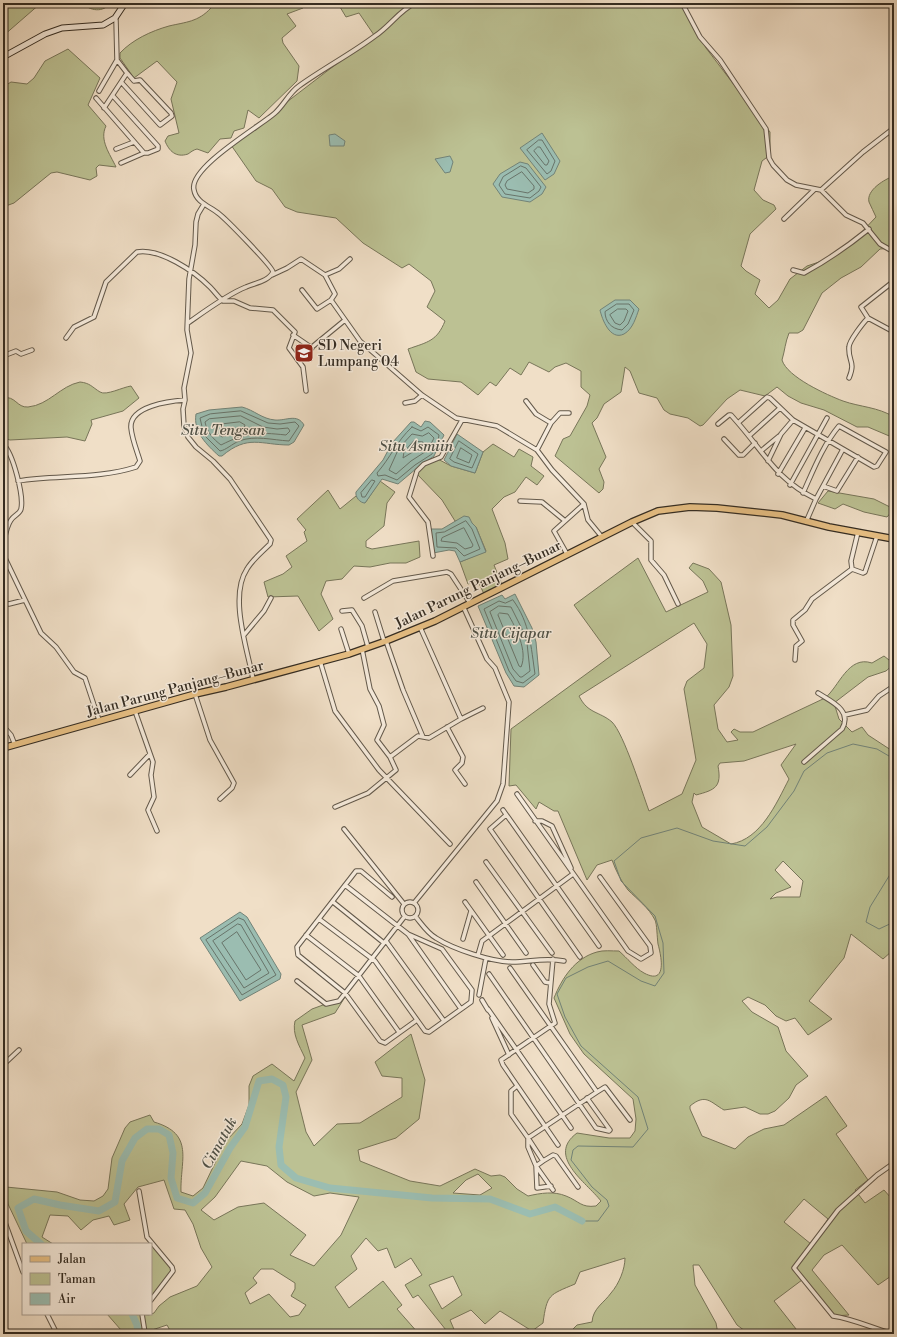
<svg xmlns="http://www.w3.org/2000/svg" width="897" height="1337" font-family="'Libre Bodoni',serif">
<rect width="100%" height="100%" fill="#f0dfc7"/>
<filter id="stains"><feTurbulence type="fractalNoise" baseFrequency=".005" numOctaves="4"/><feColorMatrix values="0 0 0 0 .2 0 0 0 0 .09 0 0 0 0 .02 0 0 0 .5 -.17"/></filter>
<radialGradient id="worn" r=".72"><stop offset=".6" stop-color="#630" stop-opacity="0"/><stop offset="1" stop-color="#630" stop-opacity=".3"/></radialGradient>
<path fill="#bcc193" stroke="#78765a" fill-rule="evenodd" d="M3,3H41L3,36Z
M68,3H110C104,13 89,11 83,3L71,7Z
M208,3H303V8L287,14L296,26L282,38L283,43L299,66L297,81L259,118L248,110L244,128L234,131L231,138L220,139L208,153L197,149C193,150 191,152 188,154C176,158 169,151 165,141L168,136L179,133L171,99L177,82L157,61L134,78L120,58V53C132,40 151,31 169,26C186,22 198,22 211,8Z
M334,3H683L706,48L770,132V155L762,161L754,190L763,200L774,205L776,209L750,234L741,266L746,271L760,280L755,294L769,308L778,300L790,279L807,266L825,260L835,254L859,235L876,217C874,212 871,207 869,202C866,190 885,179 894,176V248L880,249L861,267L841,278L822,293L803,330L798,333H789C785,343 785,350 782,360C787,377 827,395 843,401C860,407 878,407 894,417V438L868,427H857L824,410L801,403L788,396L777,387L765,396L740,390L727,399L703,425L700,426L688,418L670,414L664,410L657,398L639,393L630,371L625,367L621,392L604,404L597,418L592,423L606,457L599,469L604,482L603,489L599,493L555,456L563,439L570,436L587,406L590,395L581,387V371L566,363L555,367L549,372L529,362L521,375L510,368L496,386L490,382L478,395L461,382L428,379L416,372L408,349C428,342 437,341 445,321L427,307L435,291L431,281L409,264L402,268L363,243L336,218L297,212L285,207L272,189L256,181L231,145L374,35L359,13L346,17L340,7Z
M68,49L100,78L88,105L106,126C99,140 110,154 116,167L99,165L96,168L97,176L90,180L57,172L51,173L14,203L3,207V87L11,82L27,84L34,78L45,61Z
M80,382C90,383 92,387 100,392C106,396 123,387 131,386L139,398L123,411L91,420L92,424L85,441L67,437L10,440L3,438V398C15,395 17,408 28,407C49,405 60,386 80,382Z
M493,444L514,457L519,449L533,457L531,466L544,476L537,485L526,477L515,492L504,497L492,509L505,543L508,559L494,565L502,585L484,594L478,581L468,584L460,562L486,551L476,527L472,523L455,521L442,500L417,474L434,457L451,466L475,473L483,452Z
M380,481L395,492L387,503L384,526L366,541V547L372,549L419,541L420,557L406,563H390L370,567L354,566L342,579L326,581L321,594L333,619L319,631L298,596L268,597L264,582L283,574L292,567L286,556L307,541L304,532L306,530L297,519L328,490L340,509L356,496L365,503Z
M828,491L874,499L894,509L887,517L864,512L843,504L835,509L818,503Z
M638,558L666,612L708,592L703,581L689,568L693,563L709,569L721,582L731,625L733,676L729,687L714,705L718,729L727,742L738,740L731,732L734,729L740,732H753L825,698C839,687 848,655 872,663L884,656L894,664L886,671L868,677L834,703L839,719L852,732L862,727L868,735L894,752V951H892L883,959L851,934L844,958L809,1001L832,1019L808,1035L795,1018L786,1021L776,1016L765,1005L748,997L742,1001L752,1012L778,1027L786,1051L808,1076L796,1085L789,1098L775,1111L768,1114H760L745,1107L724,1110C710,1102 706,1093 690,1106V1109L702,1136L735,1149L748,1137L764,1129L784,1125L826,1096L847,1126L836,1134L868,1180L855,1190L865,1203L884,1190L891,1198L894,1196V1274L878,1285L842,1245L824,1255L812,1270L849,1315L834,1316L802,1280L774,1301L800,1334H749L737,1325L699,1265H693L695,1285L716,1323L718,1334H568L577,1325L592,1322C593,1308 604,1303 611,1293C619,1284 625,1269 625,1258L580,1272L575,1284C549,1295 547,1294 543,1323L532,1331L500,1311L485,1324L471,1310L450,1320L456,1334H441L446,1330L418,1295L413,1298L405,1285L422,1275L411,1258L395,1268L387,1248L378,1251L366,1238L351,1256L357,1269L335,1287L349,1308L383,1281L402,1305L397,1309L419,1334H172L167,1325L149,1331V1334H118L121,1330L107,1314L149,1315L154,1313L159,1306L170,1297L197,1286L212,1267L201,1248L193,1224L185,1210L174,1209L164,1180L138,1187L124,1204L130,1220L114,1225L109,1216L93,1220L81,1230L68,1216L50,1215L42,1237L53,1244H27L8,1204L6,1187L57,1192L80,1200L94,1201L103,1196L108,1189L112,1158L125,1128L130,1122L150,1115L154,1122C195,1134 180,1160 181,1192L193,1196L203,1188L225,1142L242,1124L249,1105V1086L253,1076L272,1064L294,1081L305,1058C299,1045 292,1034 295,1021L312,1009L345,997L335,1013L302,1025L312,1060L296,1092L306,1132L314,1146L337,1124L360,1123L402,1097V1078L382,1076L375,1062L411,1034L425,1080L419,1119L396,1138L358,1150L360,1161L410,1181L440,1186L475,1169L491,1176L500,1175L505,1177L517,1189L528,1196C541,1193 554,1191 566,1196C579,1201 581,1208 596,1206L601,1201C586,1182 546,1156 577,1133L609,1138H630L635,1131L636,1119L633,1099L584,1054L570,1034L554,998C562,978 575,958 597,952C603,950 612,951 619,951C627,958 635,968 644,973C668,986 661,955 658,944C657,937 657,924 655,920C649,908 637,899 628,890C621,881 616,871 612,860L597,865L587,880L558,811H554L539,802L536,809L516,785L509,786L511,729L611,656L574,605ZM694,623L707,644L704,668L687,681L684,689L696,760L682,794L649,811C642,792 624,734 612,722C599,711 588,714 579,696ZM796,744L781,765L789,779C776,804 761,839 731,844L702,827L692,802L694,793L696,795C715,790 722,787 718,766L720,763L744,761ZM783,861L803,881L800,897H777L770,899L776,893L791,887L775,870ZM241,1161L267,1166L287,1182L314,1196L330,1193L359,1197L341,1235L314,1266L290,1255L306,1235L264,1203L238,1207L214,1220L201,1210L215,1197ZM478,1174L492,1188L480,1195L453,1193L466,1180ZM804,1199L828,1219L811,1244L784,1222ZM261,1269H273L295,1283V1289L291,1296L306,1305L299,1315L290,1317L269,1294L250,1304L245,1293L257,1283L253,1278ZM453,1276L462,1295L442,1309L429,1285Z
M151,1246H154L172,1267L171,1275L151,1296Z"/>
<path fill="#9bbdb1" stroke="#728378" d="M542,133L560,161L554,174L545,180L520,148Z
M335,134L345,141L344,146H330L329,135Z
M450,156L453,162L450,172L445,173L435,159Z
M520,162L528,164L546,187L542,194L530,202L502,197L493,184L500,174Z
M615,300H630L639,309C636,317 633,329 624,334C610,341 602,319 600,310Z
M242,407C254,410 262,419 275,420C286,421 297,413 304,425L294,442L289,445C261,445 248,434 222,456H219C207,445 193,432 196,414L209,410Z
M425,421L430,422L444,435L434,456L417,468L398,484L382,479L365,503C360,503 355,497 356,492L383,460L392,443L411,422H414L421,427Z
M457,434L483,452L475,473L451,466L444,460Z
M464,516L469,517L472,523L476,527L486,552L460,562L455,551L449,550L433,553L431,529H442Z
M515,594L532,628L536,642L539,675L524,687L514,686L506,673L478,606L502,595L505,599Z
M240,912L247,917L281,974L280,979L240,1001L200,938Z"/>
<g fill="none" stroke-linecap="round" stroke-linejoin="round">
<path stroke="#68746a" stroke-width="1" d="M539,140H542L555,161L551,171L547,174L527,150Z
M538,147H540L549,161L547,165H545L534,151Z
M521,166L526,168L541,187L539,191L530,198L505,194L499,185L503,177Z
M522,172L534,186V189L528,193L507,189L505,185L507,181Z
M617,304H629L634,310L628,324L622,330C611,329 605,321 605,312Z
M618,309H626L628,311L624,321L620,325L615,323L610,315Z
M241,411L268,423L280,424L295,422L299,426L289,441C272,440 255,435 239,441C232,444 226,450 220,451L204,435L200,418L210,414Z
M241,416L263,427L277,429L288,428L290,431L286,435C257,432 247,432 221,445C213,439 207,432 205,422L209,419Z
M240,422L245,425L244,428L222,437L216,432L213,427L215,425Z
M412,427L421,431L428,427L439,435L438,441L432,454L415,465L397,480L385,475L378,476L377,473C391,457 396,442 412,427Z
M429,433L434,438L428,450L411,461L396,474L389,470L399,448L412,434L422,436Z
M414,441L423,442L424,445L403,458L404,452Z
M459,441L478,454L472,468L454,462L450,459Z
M461,448L472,455L469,463L457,458Z
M372,480L375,481L365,497H362L361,493Z
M466,521L472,529L480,549L464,556L456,548L437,547L436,533L444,532Z
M464,528L473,545L472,547L465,549L457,543L441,541L442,538Z
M513,600C530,623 531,647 535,674L523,683L516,681L509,671L484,609L499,601L505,603Z
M499,606L511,607L523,631L527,643L530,671L522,677H520L513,669L490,612Z
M500,613L508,614C516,628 528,651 521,667L519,666L498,615Z
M239,918L244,920L276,975L242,995L206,940Z
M238,924L241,925L269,973L244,988L213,941Z
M237,932L261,970L246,980L222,943Z"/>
<path stroke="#728378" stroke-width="1" d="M894,868L870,907L866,922L879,929L894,922
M582,1221H598L609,1206L607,1200L592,1187L571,1160L573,1150L578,1146L633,1147L648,1129L638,1097L581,1046L565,1017L557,994L566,978L588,967L608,961L641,981L655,986L664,973L663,943L655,916L621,881L614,861L641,838L677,828L713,841L745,846L767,827L794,791L804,771L827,753L853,744L877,749L894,759"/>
<path stroke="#9bbdb1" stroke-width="7" d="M41,1244L26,1231L18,1208L34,1199L60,1205L99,1211L115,1202L122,1161L135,1138L147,1129H159L169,1135L173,1153L171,1178L177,1198L193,1203L205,1193L230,1148L245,1127L259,1081L272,1079L283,1085L286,1097L279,1147L281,1165L296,1178L330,1188L432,1198L490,1199L530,1214L555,1207L582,1221
M132,1314L137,1325L138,1334"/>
<defs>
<path id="street" d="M682,3L700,37L720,60L766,129L769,158L773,165L787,180L796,185L821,190L846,215L863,223L880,244L894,252
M122,83L160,125L172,116L171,113L140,80L134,81L127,73
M99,91L117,60
M96,98L144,153H148L158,149V146L113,96
M104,108L127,73L117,60L116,20
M116,149L134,142
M121,163L144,153
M821,190L863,152L894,128
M204,204L198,214L196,222L195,245L189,279L187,330L191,353L184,388L185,400L183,409L184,426L188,437L196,447L213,461L230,479L271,540L270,544C262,552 252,560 247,569C229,596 247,648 253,679
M784,219L815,189
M793,270L804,273C828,260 848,246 869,229
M272,275L287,268L301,259L325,275L335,294L331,300L317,309L302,290
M325,275L339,269L350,259
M894,281L861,307L868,318L894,332
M331,300L360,341L422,395L456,418L497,426L537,450L552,470L584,504L588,520L602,537
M188,323C205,311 228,294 246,287C255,283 269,281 273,272C272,266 226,219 218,213C209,206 196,202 194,190C188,168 259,127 275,113C284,105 289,93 299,86C324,68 351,54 375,36C390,26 399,11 415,3
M293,335L312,348
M66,338L74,327L94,317L106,282L137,252C160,248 194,271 210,287C215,292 218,297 223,301H234L250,308L273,310L295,332L289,348L303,367L306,391
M306,352L345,320
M3,356L16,351L21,354L32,350
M849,378C856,361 848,362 849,347C849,341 863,323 868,318
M526,401L536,414L551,423
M405,403L415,401L422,395
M718,424L729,415H731L738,423
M749,436L780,408
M724,439L739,455H743L755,443
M3,444C13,453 24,496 21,509C20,514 14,515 11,520C6,527 5,538 3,546
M537,450L551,423L560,413H569
M761,451L779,436
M768,461L781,434L793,420
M778,474L805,428
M18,481C57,475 99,479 136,467L140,461C137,451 132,439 131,428C129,406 170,401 185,400
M790,485L827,418
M823,486L837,491L858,457
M803,493C813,471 823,445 839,426L886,452L877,466L874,467L793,420L770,398L767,397L738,423C765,454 777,480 816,499
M520,501L542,502L564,520
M632,522L651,541V560L664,575L678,604
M806,522L816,499L843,449
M3,554L41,633L56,647L74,672L85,678L99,720
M567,554L554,531L584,504
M433,556L428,522L409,497L417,471L424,464L441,457L462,420
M852,569L863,573L865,572L877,536
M852,569L851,561L858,532
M364,598L393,581L447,572L451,574L470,603
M3,603L9,604L25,600
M342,611L352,610L362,626L368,647
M375,612L384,641
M420,627L461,719L483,708
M341,629L349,654
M244,635L264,611L271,598
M386,641L403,690L423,737
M795,660L796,646L802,641L793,625V620L805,610L812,599L852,569
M320,661L335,711L379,770L450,844
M195,694L210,740L234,783L232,788L220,799
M135,711L153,762L151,775L154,797L148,810L157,831
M845,715L867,710L879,696L894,686
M3,726L11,735L15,745
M447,727L463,757L462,763L455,770L465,784
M390,757L418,736L429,738L461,719
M804,762L842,729C853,710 830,701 818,693
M130,775L150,754
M517,794L628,951L641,959L651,953L650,946L600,877
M335,807L368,793L396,770L390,757L377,740L384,725L379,706L370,689L362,649
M503,810L599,946
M506,815L490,829L580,957
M535,821H542L552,826L571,868
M344,829L404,904
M486,862L552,953
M476,882L526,953
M345,885L408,934L461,1009
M392,897L361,871H356L297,947L298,955L345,993L380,1041L385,1043L417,1020
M333,902L384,943
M465,902L503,955
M402 910a8 8 0 1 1 16 0a8 8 0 1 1-16 0Z
M414,903L497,801L503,784L509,702L495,668L487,659L463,606
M415,916C421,923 427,933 436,938C453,949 492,962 512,962C531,962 543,957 564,961
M319,919L375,961L425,1031L429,1032L471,1002L472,990L442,949L408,934
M306,935L359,976L399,1032
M463,939L471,911
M386,941L444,1021
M478,955L482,941L573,874
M553,959L549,1004L555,1023L501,1060L503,1065L558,1145
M533,965L545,982L550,983
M510,968L597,1092L528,1138L543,1161L536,1166L537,1188L551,1186
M489,974L596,1128L609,1131L610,1130L587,1098
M297,981L326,1004L339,1001L405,916
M479,995L486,958
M482,1000L488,1010
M488,1009L571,1128
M492,1018L509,1055
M3,1065L19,1050
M517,1086L511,1091V1114L528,1138V1147L536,1166L553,1190
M597,1092L605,1087L630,1120
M543,1161L553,1155L556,1156L578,1187
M139,1191L147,1237L172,1267L173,1271L151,1300
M3,1217L23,1272
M47,1314L57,1334
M142,1314L145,1333
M125,1334H151
M893,1334C872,1328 854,1319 833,1316L794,1268L838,1210L877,1175L894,1163"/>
<path id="secondary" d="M3,57L45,34L62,28L103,25L115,18L125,3"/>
<path id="primary" d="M3,748L195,694L226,687L349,654L386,641L435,621L632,522L658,511L690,507L717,508L782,515L829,527L894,539"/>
</defs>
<use href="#street" stroke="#63594b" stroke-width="5.5"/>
<use href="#secondary" stroke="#342c22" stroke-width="7"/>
<use href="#primary" stroke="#342c22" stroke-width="8"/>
<use href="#street" stroke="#f5eadb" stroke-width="3.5"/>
<use href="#secondary" stroke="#f5eadb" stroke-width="5"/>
<use href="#primary" stroke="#e8c084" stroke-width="5.5"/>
</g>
<defs>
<symbol id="school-square" viewBox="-11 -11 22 22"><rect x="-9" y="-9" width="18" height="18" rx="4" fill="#8f2418" stroke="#f5eadb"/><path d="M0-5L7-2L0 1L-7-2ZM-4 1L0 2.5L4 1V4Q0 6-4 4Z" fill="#fff"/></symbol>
</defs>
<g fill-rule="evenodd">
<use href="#school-square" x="293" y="342" width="22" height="22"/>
</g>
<g text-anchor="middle" stroke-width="3" stroke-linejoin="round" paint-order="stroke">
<g font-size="14" fill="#342c22" stroke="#f5eadb" text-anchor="start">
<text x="318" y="350">SD Negeri<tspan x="318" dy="16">Lumpang 04</tspan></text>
</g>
<g font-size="14" fill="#342c22" stroke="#f5eadb">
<text transform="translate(478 584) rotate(-26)" y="5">Jalan Parung Panjang–Bunar</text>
<text transform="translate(175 688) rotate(-15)" y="5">Jalan Parung Panjang–Bunar</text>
</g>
<g font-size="15" font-style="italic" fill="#4e5046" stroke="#f5eadb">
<text x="223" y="435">Situ Tengsan</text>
<text x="416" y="451">Situ Asmiin</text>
<text x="511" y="638">Situ Cijapar</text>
<text transform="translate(219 1143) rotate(-61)" y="5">Cimatuk</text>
</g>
</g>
<rect width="897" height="1337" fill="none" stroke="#f0dfc7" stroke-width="16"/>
<rect x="4" y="4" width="889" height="1329" fill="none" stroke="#342c22" stroke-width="2"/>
<rect x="8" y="8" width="881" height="1321" fill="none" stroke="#342c22"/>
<rect x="22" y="1243" width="130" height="72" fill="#f5eadb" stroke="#a89e91"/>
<rect x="30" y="1256" width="20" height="6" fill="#e8c084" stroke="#a89e91"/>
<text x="58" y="1263" font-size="12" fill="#342c22">Jalan</text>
<rect x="30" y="1273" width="20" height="12" fill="#bcc193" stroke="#a89e91"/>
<text x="58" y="1283" font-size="12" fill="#342c22">Taman</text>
<rect x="30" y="1293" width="20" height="12" fill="#9bbdb1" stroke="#a89e91"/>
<text x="58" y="1303" font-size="12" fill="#342c22">Air</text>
<rect width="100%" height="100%" filter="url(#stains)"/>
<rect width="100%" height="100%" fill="url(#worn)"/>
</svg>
